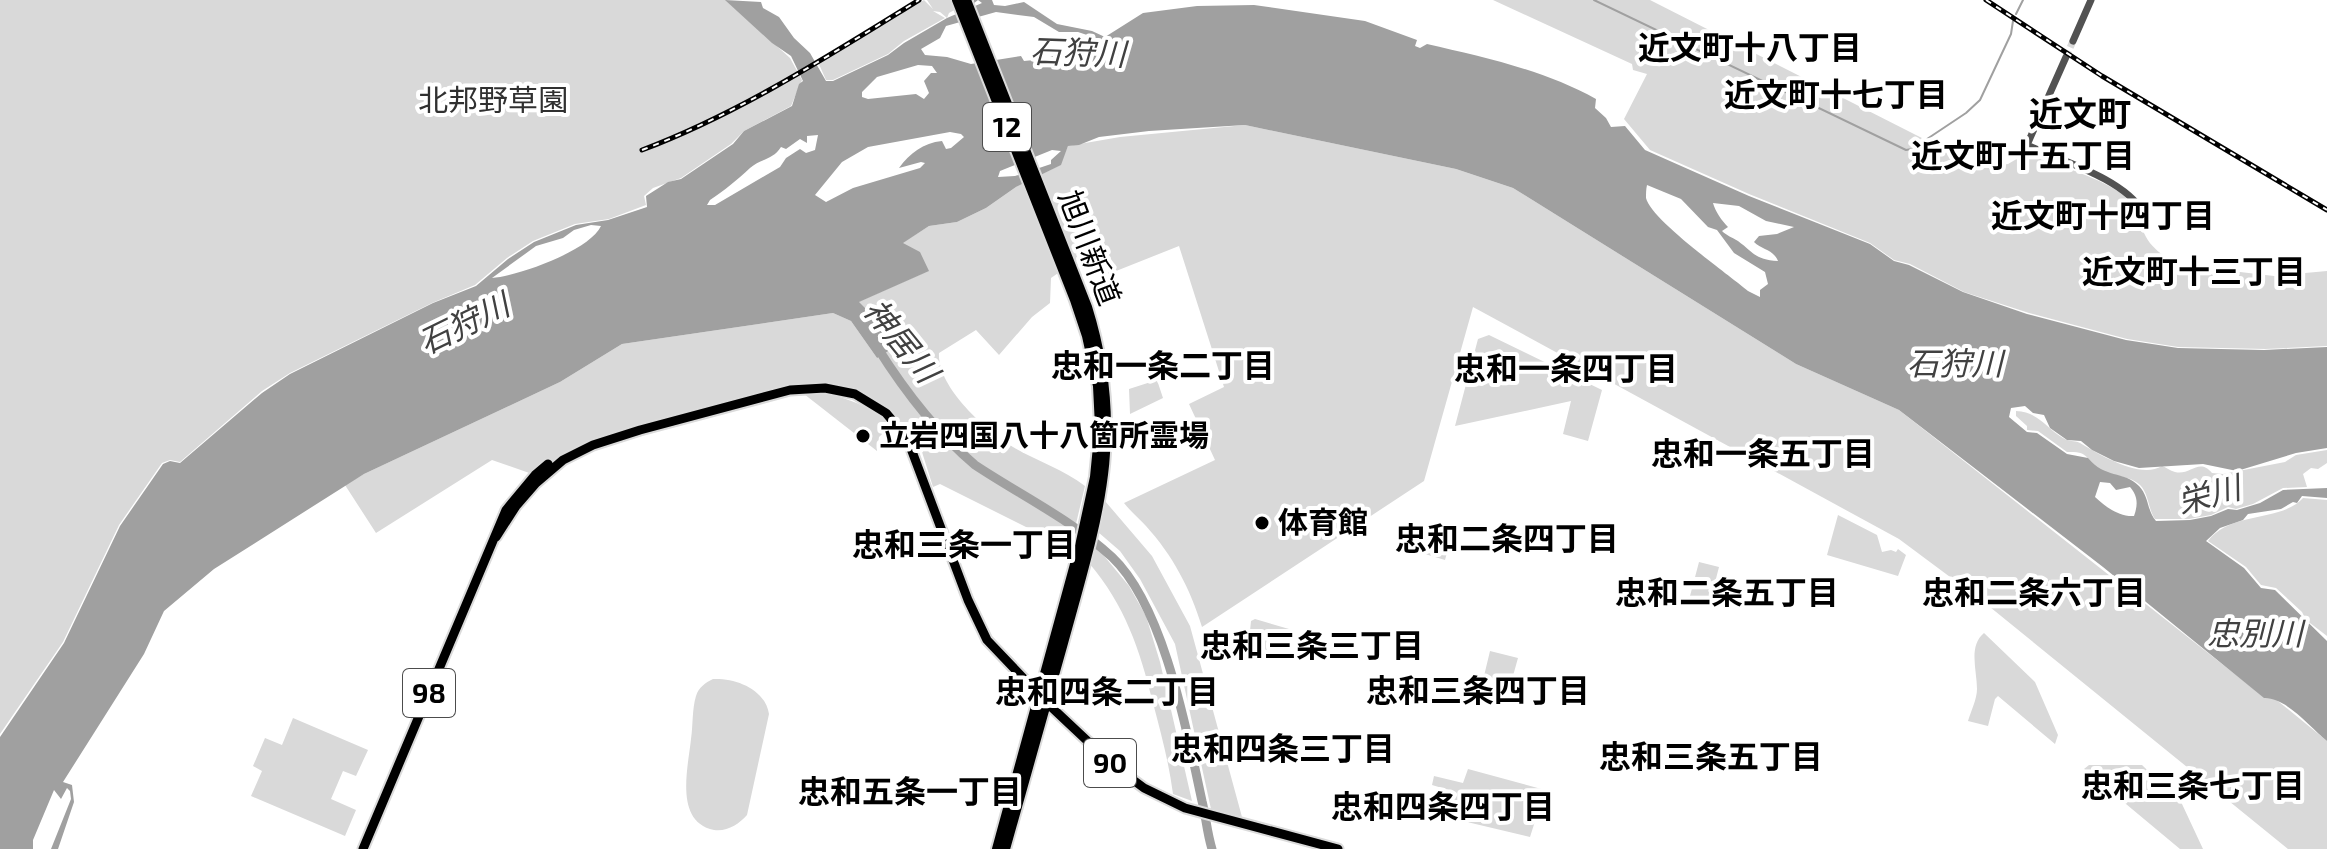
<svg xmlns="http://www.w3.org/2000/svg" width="2327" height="849" font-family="'Exo 2','Noto Sans JP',sans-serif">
<rect width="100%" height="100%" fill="#fff"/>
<path fill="#d9d9d9" d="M0,0H726L790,58L802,80L791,106L744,131L731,144L681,178L653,188L644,196L646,205L609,219L575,224L533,241L507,258L475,285L432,303L290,373L262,391L180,462L170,460L162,463L119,525L63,642L0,734Z
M924,0L933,9L927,0H972L949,13L947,18L940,12L933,11L945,18L904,41L888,54L833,80H826L818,62Z
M1493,0H1650L1981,168L2008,164L2027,153C2053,164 2103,178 2124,196C2136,206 2138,220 2144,233C2151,249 2166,258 2181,265L2274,276L2327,271V346L2265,349L2178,347L2127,339L2029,313L1964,292L1910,264L1894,260L1870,243L1749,194L1650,150L1624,119L1647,74L1633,70L1632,64Z
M1245,125L1456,169L1513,188L1796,364L1899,410L2264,697H2273L2327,741V849H2288L1985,603L1899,539L1473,307L1424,481L1202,627C1190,588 1173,556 1146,526C1139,518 1130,511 1124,503L1215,460L1189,404L1224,387L1179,246L1101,277L1092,256L1074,262L1051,278L1050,303L1032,317L999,355L976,330L939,353C937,387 985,430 1013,447C1037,461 1063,469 1085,486L1070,549L940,484L933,487L922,452L871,402L807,388L598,438L565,452L535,475L492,460L376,533L345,485L364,474L560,382L622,344L833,313L851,321L877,358L875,318L858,302L928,271L902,243L929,226L957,222L986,208L1016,187L1060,165L1068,146L1120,137Z
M1489,335L1602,390L1588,441L1563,434L1571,401L1455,426L1478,339Z
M1157,380L1163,398L1130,414L1129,389Z
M818,392C846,397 870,406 892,425L879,437L877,451L804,394Z
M2016,411C2038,412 2045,427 2063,438C2069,442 2074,440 2080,443C2099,454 2140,480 2162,466C2166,467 2170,471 2175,472C2190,476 2199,457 2212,473L2223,474L2285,462L2296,455L2327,450V463L2318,469L2311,468L2303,474L2307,487L2283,488L2253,504L2236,509L2228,507L2211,515L2189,519H2155C2148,509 2149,494 2140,485C2128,474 2110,477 2098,469C2085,459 2090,451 2067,452L2038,431L2027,430V426L2016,416Z
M2303,498L2327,500V636L2306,620L2302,612L2276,588L2261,585L2246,567L2208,541C2230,511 2282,522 2303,498Z
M1105,501L1152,556L1190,626L1242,817L1211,809L1175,644L1140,579L1120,551L1098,532Z
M1838,515L1877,535L1882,552L1891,550L1896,552L1898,549L1906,555L1898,576L1827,555Z
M1424,526L1452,534L1445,560L1415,551Z
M1095,545L1129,586L1146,616L1160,662L1192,801L1173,794C1169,763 1161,733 1153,703C1140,650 1125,605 1089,563Z
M1699,562L1719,567L1710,602L1690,596Z
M1255,619L1289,629L1282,654L1252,646L1249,641L1251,621Z
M1984,633L2035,682L2058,735L2055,744L1998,696L1995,699L1988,726L1968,721C1971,711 1977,699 1977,689C1977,671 1968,646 1984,633Z
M1490,651L1518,658L1511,683L1484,676Z
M713,679C736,678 765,689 769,714L747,815C739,824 727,832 714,830C674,822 688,768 691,739C693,725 692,709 696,696C699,687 705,683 713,679Z
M293,718L368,750L356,776L343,771L331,799L356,810L345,836L251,796L262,771L253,766L265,738L282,745Z
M2089,765H2142L2182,804L2203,849H2180L2084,769Z
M1468,769L1545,790L1530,837L1446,817L1452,791L1432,785L1434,776L1463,783Z"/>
<path fill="#a0a0a0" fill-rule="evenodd" d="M725,0L761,2L763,8L779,17L794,38L810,53L826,81H833L888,55L904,43L947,18L982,3L978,0L973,4L974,0H992L994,5L1005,6L1024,2L1057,24L1092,31L1105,37L1143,13L1197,6L1254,5L1365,21L1417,40L1415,46L1420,48L1427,44C1483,57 1544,70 1596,99L1595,108L1606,118L1611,127L1625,126L1645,150L1749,196L1870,244L1894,261L1909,265L1963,292L2027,314L2126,340L2178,348L2264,350L2327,347V448L2296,453L2237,471L2203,464L2139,468L2114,461L2092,450L2081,441L2067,440L2050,428L2044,415L2033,413L2025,406L2011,408L2009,417L2027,432L2037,433L2067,454L2088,458C2105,479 2123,470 2139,486C2149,496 2147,511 2156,521L2190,520L2211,516L2228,509L2237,510L2260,503L2283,490L2327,488V498L2302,496L2297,503L2293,502L2281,509L2248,514L2243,520L2220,528L2206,541L2244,568L2261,588L2275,590L2327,641V741C2310,727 2286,697 2264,698L2103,567L1899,410L1796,364L1513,188L1456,169L1245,125L1149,131L1099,137L1079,145L1068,146L1061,165L1016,187L986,208L957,222L929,226L903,243L920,252L929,271L859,302L875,318L893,348L877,358L851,321L833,313L622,344L560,382L364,474L214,569L164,611L144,654L63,782L72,785L74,802L58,849H51L71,799L70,791L67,788L61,799L54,790L33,840V849H0V737L64,643L120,526L163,464L170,461L180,463L262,393L290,374L433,303L476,286L508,259L534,242L576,225L608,220L647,207L646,196L668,182L681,179L733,144L744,131L792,106L799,84L803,81L791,56L772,43ZM996,12L1034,17L1059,32H1078L1090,36L1098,50L1087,57L1079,54L1076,49L1044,59L1024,61L1021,56L971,64L947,57L925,55L921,49L940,38L946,26ZM918,65L932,66L937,73H931L924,81L929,93L924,99L916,94L868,99L862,97V92L877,77ZM950,132L961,134L964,137L951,148L946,149L942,141C923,143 910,153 899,168L921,162L925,163L920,168L853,188L826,202L815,195L842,162L868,147ZM818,135L815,150L806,153L800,149L786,158L780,167L715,205H707L710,200C725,190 737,180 750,168C760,159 773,160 781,147L786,149L800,139L807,143V136ZM1052,150L1061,151L1051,160V164L1015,176L998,177L1000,171ZM1647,185L1681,199L1708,227L1717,230L1734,253L1765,272L1768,284L1760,290V297L1748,291C1728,274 1651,220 1646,198C1646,194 1646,189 1647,185ZM1713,203L1739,206L1766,221L1794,227L1777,234L1759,236L1754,242C1762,250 1773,249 1778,261C1756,260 1754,253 1738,241C1732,237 1727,236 1722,231L1728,227C1722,221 1715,211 1713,203ZM591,225L601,226C589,251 518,276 492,278L536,246L563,238L574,230ZM2100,482L2110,483L2116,490L2130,487C2138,496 2138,505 2134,516C2119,517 2106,507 2095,497Z"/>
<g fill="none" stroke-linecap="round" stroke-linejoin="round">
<path stroke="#a0a0a0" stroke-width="2" d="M1594,0L1906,150L1912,149L1966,113L1980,100L2011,34L2013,21
M2016,14L2023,0"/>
<path stroke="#a0a0a0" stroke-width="9" d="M877,347C904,390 936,432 975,465C1020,495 1072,520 1112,557C1164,606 1187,732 1202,801C1206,817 1207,833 1212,849"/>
<path stroke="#d9d9d9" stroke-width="7" stroke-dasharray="7 3.5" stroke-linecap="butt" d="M2066,57L2073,41"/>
<defs>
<path id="major" d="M496,537L516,506L536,483L563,460L593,445L640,430L790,390L825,388L855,394L886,413L907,438L968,600L987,640L1047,703L1113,765L1144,788L1185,808L1338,849
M363,849L506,510L535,475L548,464"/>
<path id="highway" d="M957,0L1075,300L1087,336L1098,386L1100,426L1095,477L1080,546L997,849
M966,0L1087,307C1127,435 1097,519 1063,643C1044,711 1025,780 1005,849"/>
</defs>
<use href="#major" stroke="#dbdbdb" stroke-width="13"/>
<use href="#highway" stroke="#dbdbdb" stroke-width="14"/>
<path stroke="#525252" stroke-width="7" d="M2073,41L2091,0
M2066,57L2027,145C2062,161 2124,179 2143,212"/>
<use href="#major" stroke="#000" stroke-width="9"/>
<use href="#highway" stroke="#000" stroke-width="10"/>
<defs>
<path id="rail" d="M1986,0L2102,76L2327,210
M642,150C740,113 830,55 919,0"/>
</defs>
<use href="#rail" stroke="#000" stroke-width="5"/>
<use href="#rail" stroke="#fff" stroke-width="2" stroke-dasharray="6" stroke-linecap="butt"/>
</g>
<g fill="#000" stroke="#fff" stroke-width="3">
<circle cx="863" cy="436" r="8"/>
<circle cx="1262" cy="523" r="8"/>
</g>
<g text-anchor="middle" stroke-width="8" stroke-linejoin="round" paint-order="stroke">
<g fill="#fff" stroke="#4c4c4c" stroke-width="2">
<rect x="983" y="103" width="48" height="48" rx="6"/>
<rect x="403" y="669" width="52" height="48" rx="6"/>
<rect x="1084" y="739" width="52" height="48" rx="6"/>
</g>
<g font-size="28" font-weight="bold" fill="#000">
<text x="1007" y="137">12</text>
<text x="429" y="703">98</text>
<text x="1110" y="773">90</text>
</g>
<g font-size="30" fill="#303030" stroke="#fff">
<text x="493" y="111">北邦野草園</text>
</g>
<g font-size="30" fill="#000" stroke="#fff">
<text transform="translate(1089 248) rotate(69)" y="10">旭川新道</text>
</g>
<g font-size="30" font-weight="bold" fill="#000" stroke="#fff" text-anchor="start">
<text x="879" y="446">立岩四国八十八箇所霊場</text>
<text x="1278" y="533">体育館</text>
</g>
<g font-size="32" font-weight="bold" fill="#000" stroke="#fff">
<text x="1750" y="59">近文町十八丁目</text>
<text x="1836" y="106">近文町十七丁目</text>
<text x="2023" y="167">近文町十五丁目</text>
<text x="2103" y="227">近文町十四丁目</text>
<text x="2194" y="283">近文町十三丁目</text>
<text x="1163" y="377">忠和一条二丁目</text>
<text x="1566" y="380">忠和一条四丁目</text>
<text x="1763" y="465">忠和一条五丁目</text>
<text x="1507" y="550">忠和二条四丁目</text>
<text x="964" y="556">忠和三条一丁目</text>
<text x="1727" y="604">忠和二条五丁目</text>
<text x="2034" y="604">忠和二条六丁目</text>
<text x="1312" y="657">忠和三条三丁目</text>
<text x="1478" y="702">忠和三条四丁目</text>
<text x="1107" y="703">忠和四条二丁目</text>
<text x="1283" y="760">忠和四条三丁目</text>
<text x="1711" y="768">忠和三条五丁目</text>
<text x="2193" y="797">忠和三条七丁目</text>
<text x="910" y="803">忠和五条一丁目</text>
<text x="1443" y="818">忠和四条四丁目</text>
</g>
<g font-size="32" font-style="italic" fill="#414141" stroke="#fff">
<text transform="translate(1078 53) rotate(2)" y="11">石狩川</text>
<text transform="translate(464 324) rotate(-26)" y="11">石狩川</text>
<text transform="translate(901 341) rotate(51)" y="11">神居川</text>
<text x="1955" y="375">石狩川</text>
<text transform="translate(2209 495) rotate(-15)" y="11">栄川</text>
<text x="2255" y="645">忠別川</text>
</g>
<g font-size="34" font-weight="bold" fill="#000" stroke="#fff">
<text x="2080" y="126">近文町</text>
</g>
</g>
</svg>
